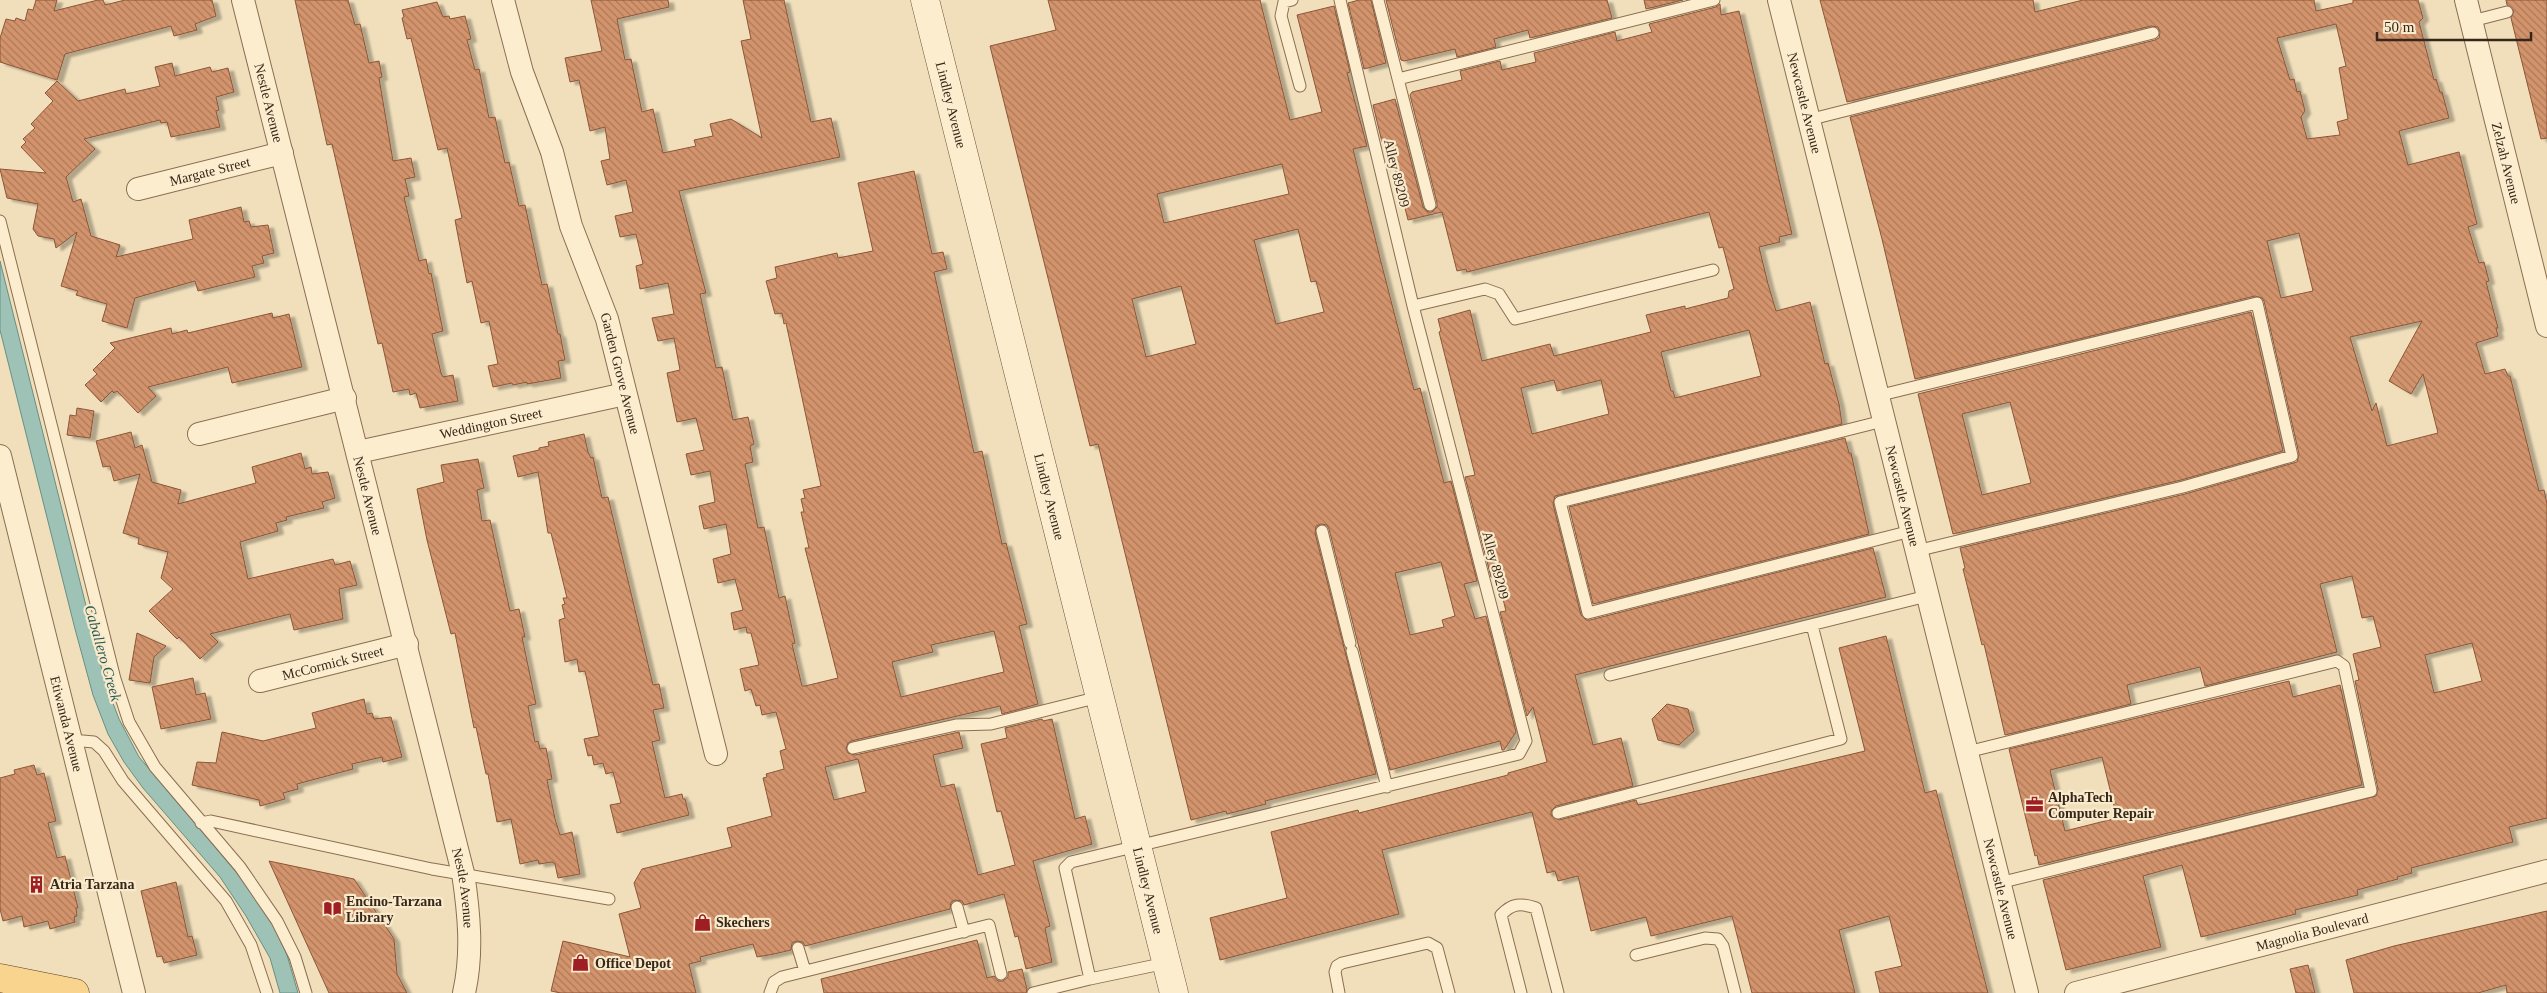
<svg xmlns="http://www.w3.org/2000/svg" width="2547" height="993" font-family="Georgia,serif">
<defs>
<pattern id="building-back-hatch" width="6" height="6" patternUnits="userSpaceOnUse" patternTransform="scale(1.25)"><rect width="6" height="6" fill="#d3946d"/><path d="M-1 5l2 2M0 0l6 6M5-1l2 2" fill="none" stroke="#ac7959"/></pattern>
<filter id="shadow"><feDropShadow dx="5.5" dy="3" stdDeviation="1" flood-color="#0004"/></filter>
</defs>
<rect width="100%" height="100%" fill="#f1dfbb"/>
<path fill="#9fc2b6" stroke="#669084" d="M0,261L105,682L119,719L139,757L247,885L270,918L287,955L298,993H280L270,958L246,916L220,877L143,788L124,762L108,734L93,695L75,629L0,330Z"/>
<path fill="url(#building-back-hatch)" stroke="#8b5637" fill-rule="evenodd" filter="url(#shadow)" d="M36,0H57L54,11L98,0H103L105,5L125,0H212L216,16L195,24L197,30L174,36L171,26L65,54L57,80L0,62V38L6,19L15,21L16,18L25,21L28,9L33,10Z
M295,0H348L355,25L360,24L369,63L379,61L382,77L379,78L393,161L411,158L415,177L405,179L409,196L404,197L419,261L426,259L429,274L431,273L443,331L432,334L441,373L443,377L453,375L458,401L420,408L416,393L410,395L409,389L393,392L382,343L378,344L332,144L327,145Z
M591,0H668L669,7L617,19L625,60L631,59L642,112L653,109L663,153L696,146L694,140L713,136L710,124L731,119L762,138L741,41L751,39L743,0H784L811,122L831,118L840,157L679,191L706,293L700,294L716,368L722,367L733,420L748,417L754,444L750,446L753,462L745,464L758,528L764,527L779,598L785,596L795,643L792,644L802,686H805L838,678L805,548H809L801,512H804L801,499L805,498L803,490L821,486L786,323L784,324L782,313L775,314L766,281L777,278L775,267L837,253L838,258L873,251L858,183L914,171L932,254L943,252L947,269L934,272L974,453L982,451L1002,544L1006,543L1027,624L1019,626L1038,704L1002,714L1000,706L851,741L848,743L846,749L848,753L855,755L959,732L963,748L933,755L941,787L954,784L978,875L1015,865L1001,811L997,812L981,744L1007,738L1005,728L1042,719L1043,721L1052,719L1075,819L1085,816L1092,844L1033,861L1050,926L1045,928L1052,962L1026,969L1018,936L1015,937L1004,894L964,905L962,901L955,900L951,902L950,909L805,946L803,942L796,941L792,943L791,950L774,954L757,957L753,944L700,957L701,961L689,964L696,993H561L551,991L563,941L630,957L619,914L641,908L634,883L642,869L732,847L727,828L772,816L763,778L767,777L766,774L784,769L780,751L786,749L776,712L762,715L760,705L756,706L751,689L745,691L740,669L759,665L751,633H747L746,627L734,630L731,613L743,610L735,579L718,583L713,559L731,554L726,524L704,529L699,506L715,502L710,471L691,475L686,454L704,450L696,418L677,422L667,373L680,370L674,338L658,341L652,318L674,314L668,283L640,289L636,266L643,264L636,234L620,237L615,216L633,212L626,180L607,185L601,161L610,159L605,127L590,131L579,80L570,82L565,58L602,51ZM994,631L1004,672L901,697L892,662L933,652L931,645ZM858,759L866,792L834,800L825,767Z
M1048,0H1260L1290,120L1322,112L1297,15L1334,6L1350,72L1347,73L1367,146L1353,149L1381,262L1414,390L1420,388L1444,483L1451,481L1477,581L1464,584L1475,619L1486,616L1516,732L1504,750H1502L1500,741L1390,770L1329,529L1327,525L1321,524L1316,526L1315,533L1376,774L1265,801L1266,804L1227,814L1226,811L1191,820L1098,444L1090,446L990,46L1056,30ZM1282,164L1289,194L1164,223L1157,194ZM1298,229L1311,282L1316,281L1324,312L1276,324L1254,240ZM1181,286L1196,344L1146,357L1132,299ZM1441,562L1455,616L1442,620L1444,627L1410,635L1395,573Z
M1359,0H1371L1386,63L1364,69L1348,3Z
M1386,0H1607L1612,18L1530,38L1528,30L1494,39L1496,47L1457,57L1455,49L1404,61L1401,60Z
M1644,0H1683L1646,9Z
M1820,0H2033L2035,12L2083,0H2314L2316,11L2353,3V0H2418L2423,18L2419,22L2434,80L2436,79L2440,92H2442L2449,118L2399,131L2408,165L2459,152L2477,224L2468,227L2479,263L2484,262L2489,281L2486,282L2498,328H2496L2498,336L2476,343L2485,374L2505,369L2508,376H2510L2539,491L2544,490L2547,504V818L2509,827L2513,842L2411,868L2412,873L2397,877L2398,879L2357,890L2358,895L2295,910L2296,914L2201,937L2182,865L2143,876L2161,947L2066,970L2043,880L2376,796L2378,789L2355,681L2359,680L2353,654L2381,647L2373,616L2362,618L2352,576L2320,584L2337,652L2205,686L2200,667L2127,685L2131,704L2005,735L1984,644L1982,645L1963,569L1965,568L1960,548L2185,494L2297,462L2299,454L2264,301L2262,298L2255,296L1915,379L1882,239L1850,117L2155,40L2159,38L2160,32L2158,27L2151,26L1847,102ZM2336,24L2346,66L2339,68L2348,119L2337,122L2340,135L2307,139L2301,117L2305,111L2300,91L2297,92L2294,79L2290,80L2277,38ZM2299,233L2313,291L2281,298L2267,241ZM2422,321L2389,381L2411,394L2423,374L2438,433L2387,446L2376,403L2372,411L2350,337ZM2472,643L2482,681L2434,693L2425,655Z
M2506,0H2547V138L2541,139L2511,18L2514,11L2507,5Z
M437,2L443,17L449,16L450,19L465,16L471,39L467,40L475,70L479,69L489,118L495,117L505,163L509,162L519,206L525,205L542,285L547,284L558,334H560L565,360L558,361L561,378L527,384V382L513,385L512,383L493,387L488,366L498,364L489,321L481,323L472,281L467,283L455,220L462,218L447,148L438,150L411,38L407,39L402,18L404,17L402,10Z
M1720,4L1721,15L1739,11L1792,234L1779,237L1780,242L1759,247L1768,284L1776,311L1810,302L1825,364L1828,363L1839,404L1842,424L1555,496L1553,504L1581,615L1586,620H1590L1873,548L1886,597L1575,675L1593,745L1621,738L1633,786L1556,806L1551,811V815L1559,820L1636,800L1638,805L1865,751L1839,648L1886,636L1925,793L1936,790L1988,993H1880L1875,972L1902,966L1889,916L1839,930L1855,993H1752L1732,916L1651,936L1646,917L1591,931L1578,876L1558,881L1555,871L1547,873L1532,812L1382,850L1399,914L1220,960L1210,918L1287,898L1271,832L1358,810L1359,813L1508,775V773L1547,762L1533,707L1527,716L1500,612L1506,611L1497,575L1491,577L1465,477L1475,475L1439,332L1441,331L1438,319L1470,310L1482,361L1550,344L1554,356L1651,332L1646,315L1685,306V309L1728,298L1729,291L1734,289L1723,247L1719,248L1709,212L1467,272L1466,269L1457,271L1442,212L1408,220L1388,140L1382,142L1373,105L1395,99L1423,207L1428,212H1432L1437,207V203L1410,95L1412,92L1462,80L1460,71L1500,61L1502,70L1536,62L1534,53L1615,32L1617,41L1652,32L1649,24L1716,7ZM1749,330L1761,376L1675,398L1673,391H1671L1661,352ZM1554,380L1557,391L1601,380L1609,414L1532,434L1521,388Z
M172,63L175,76L210,67L212,72L228,68L234,92L216,97L219,110L216,111L220,127L171,137L167,122L161,123L160,120L84,139L95,149L66,177L73,202L81,199L91,236L120,245L116,257L193,239L189,220L241,207L244,222L249,221L251,227L268,225L274,253L262,256L264,263L252,266L255,277L198,291L195,281L135,298L127,328L102,321L107,304L76,295L78,291L61,286L77,232L56,248L54,239L38,236L33,229L38,204L7,198L0,169L46,173L21,147L26,142L23,139L35,128L31,124L53,101L45,93L57,81L78,101L125,89L126,94L160,86L155,67Z
M2251,312L2283,451L2181,480L1953,534L1918,394ZM2010,402L2031,483L1982,495L1962,414Z
M272,313L273,318L289,314L302,367L232,383L228,367L148,387L156,396L138,413L117,391L114,393L112,391L101,402L85,385L97,374L93,370L115,348L110,343L171,328L172,334L187,330L188,333Z
M77,408L94,411L90,438L67,435L70,415L76,416Z
M131,432L135,448L142,445L152,482L181,490L178,504L256,483L252,467L301,453L305,469L311,467L312,474L328,472L335,498L322,502L324,508L286,517L287,520L276,523L278,531L240,542L248,579L333,559L335,565L350,561L357,585L339,589L343,619L294,630L290,614L210,634L218,642L200,659L179,637L177,639L149,611L173,589L161,578L168,552L138,544L139,538L123,533L140,474L114,481L110,466L103,467L96,441Z
M584,434L588,452L591,458L593,457L602,498L608,497L653,685L659,684L664,708L653,710L660,740L652,742L665,798L682,794L683,799H685L689,815L617,833L610,805L621,803L613,772L606,774L603,763L594,765L592,755L588,756L584,739L599,736L585,671L579,672L577,659L565,662L559,620L565,618L562,605L565,604L563,598H567L551,533H548L538,472L518,477L513,456L539,450V448L549,446L548,442Z
M1845,438L1849,453H1851L1869,534L1593,604L1569,507Z
M478,459L484,488L477,490L482,521L490,520L510,611L519,609L525,637H522L536,704L528,706L535,742L538,741L540,749L546,748L552,779L547,780L555,819L560,835L572,832L580,874L558,878L555,864L552,862L539,864L538,860L520,864L511,819L497,822L488,774H486L476,727L474,728L455,633L451,634L427,540L417,489L444,482L441,465Z
M137,633L166,646L154,657L150,683L129,680Z
M193,678L196,695L205,693L211,719L161,729L152,687Z
M2289,681L2293,697L2340,685L2362,785L2039,865L2037,855L2035,856L2009,749ZM2102,757L2117,818L2065,831L2050,770Z
M364,699L367,714L372,713L374,719L391,717L402,757L383,762L382,757L352,764L353,769L297,784L298,789L283,793L285,799L260,806L259,800L192,785L197,762L216,763L222,732L263,741L316,728L312,713Z
M1667,704L1688,709L1694,731L1679,745L1658,740L1652,719Z
M34,765L37,775L44,773L56,821L48,823L57,858L65,856L78,908H76L77,916L74,917L75,922L50,929L48,921L24,927L22,916L3,921L0,909V778L15,774L14,770Z
M269,861L354,879L394,939L397,974L407,993H329Z
M176,882L188,937L192,936L197,955L164,963L162,956L157,957L141,891Z
M2547,911V993H2507L2506,985L2478,993H2354L2346,960L2394,946Z
M977,940L987,978L994,976L998,981H1003L1008,977V972L1022,969L1027,989L1026,993H824L821,979Z
M2308,965L2315,993H2296L2290,969Z"/>
<g fill="none" stroke-linecap="round" stroke-linejoin="round">
<defs>
<path id="service" d="M1292,0L1284,2L1281,16L1300,86
M1378,0L1430,205
M2472,21L2507,12
M1398,79L1714,0
M1808,120L2153,33
M0,221L115,679L129,722L155,767L240,867L277,921L295,957L306,993
M1413,306L1485,289L1499,294L1515,319L1713,270
M1877,396L2257,303L2292,456L2183,487L1916,551
M1883,421L1560,502L1588,613L1911,531
M1322,531L1350,643
M1352,651L1387,787
M1610,675L1927,596
M71,740L94,742L104,751L123,781L226,901L251,945L267,993
M853,748L956,725L991,724L1099,697
M1967,752L2337,661L2344,666L2371,791L1999,883
M1558,813L1841,739L1812,625
M201,823L211,821L432,869L609,899
M957,907L964,932
M798,948L805,971
M1636,955L1705,938L1718,939L1723,946L1735,993
M1166,963L1090,979L1065,868L1071,862L1519,754L1526,741L1413,306L1340,0
M770,993L774,982L782,977L989,925L1001,974
M1033,993L1090,979
M1339,993L1335,972L1337,966L1342,963L1428,943L1437,948L1449,993
M1521,993L1501,915C1512,903 1521,903 1536,908L1558,993"/>
<g id="minor">
<path id="s1" d="M243,0L463,873C469,913 473,953 464,993"/>
<path id="s2" d="M503,0L522,72L552,152L571,226L607,319L716,754"/>
<path id="s3" d="M1779,0L2027,993"/>
<path id="s4" d="M2466,0L2547,326"/>
<path id="s5" d="M138,189L282,153"/>
<path d="M199,434L345,398"/>
<path id="s6" d="M358,452L625,394"/>
<path id="s7" d="M0,456L134,993"/>
<path id="s8" d="M260,681L407,644"/>
<path id="s9" d="M2076,993L2547,871"/>
</g>
<g id="secondary">
<path id="s10" d="M925,0L1174,993"/>
</g>
<path id="primary" d="M0,978L75,993"/>
</defs>
<use href="#service" stroke="#8a6e53" stroke-width="13"/>
<use href="#minor" stroke="#8a6e53" stroke-width="24"/>
<use href="#secondary" stroke="#6b4f37" stroke-width="29"/>
<use href="#primary" stroke="#563c29" stroke-width="29"/>
<use href="#service" stroke="#fcedce" stroke-width="11"/>
<use href="#minor" stroke="#fcedce" stroke-width="22"/>
<use href="#secondary" stroke="#fcedce" stroke-width="28"/>
<use href="#primary" stroke="#f9d48e" stroke-width="28"/>
</g>
<defs>
<symbol id="office-bare" viewBox="-9 -9 18 18"><path d="M-6-3h4V-5.5h4V-3h4V5H-6ZM-1-4.5V-3h2v-1.5ZM-6 0V1H6V0Z" fill="#9e1e23" stroke="#f8eacb" stroke-width="2.5" paint-order="stroke"/></symbol>
<symbol id="building-bare" viewBox="-9 -9 18 18"><path d="M-4-6H4V6H1V3H-1V6H-4ZM-2.5-4.3h1.7v1.8h-1.7ZM.8-4.3h1.7v1.8H.8ZM-2.5-1h1.7V.8h-1.7ZM.8-1h1.7V.8H.8Z" fill="#9e1e23" stroke="#f8eacb" stroke-width="2.5" paint-order="stroke"/></symbol>
<symbol id="library-bare" viewBox="-9 -9 18 18"><path d="M-6-4Q-3-5.5-.7-3.5V5Q-3 3-6 4ZM6-4Q3-5.5 .7-3.5V5Q3 3 6 4Z" fill="#9e1e23" stroke="#f8eacb" stroke-width="2.5" paint-order="stroke"/></symbol>
<symbol id="shop-bare" viewBox="-9 -9 18 18"><path d="M-5-2.5h2.3a2.7 3.5 0 0 1 5.4 0H5L5.5 6h-11ZM-1.5-2.5h3a1.5 2.3 0 0 0-3 0Z" fill="#9e1e23" stroke="#f8eacb" stroke-width="2.5" paint-order="stroke"/></symbol>
</defs>
<g fill-rule="evenodd">
<use href="#office-bare" x="2022" y="792" width="25" height="25"/>
<use href="#building-bare" x="24" y="872" width="25" height="25"/>
<use href="#library-bare" x="320" y="896" width="25" height="25"/>
<use href="#shop-bare" x="690" y="910" width="25" height="25"/>
<use href="#shop-bare" x="568" y="950" width="25" height="25"/>
</g>
<g text-anchor="middle" stroke-width="4.5" stroke-linejoin="round" paint-order="stroke">
<g font-size="14" fill="#37271a" stroke="#f8eacb">
<text dy="5" stroke="none"><textPath href="#s1" startOffset="106">Nestle Avenue</textPath></text>
<text dy="5" stroke="none"><textPath href="#s10" startOffset="108">Lindley Avenue</textPath></text>
<text dy="5" stroke="none"><textPath href="#s3" startOffset="106">Newcastle Avenue</textPath></text>
<text dy="5" stroke="none"><textPath href="#s4" startOffset="168">Zelzah Avenue</textPath></text>
<text dy="5" stroke="none"><textPath href="#s5" startOffset="74">Margate Street</textPath></text>
<text transform="translate(1397 173) rotate(76)" y="5">Alley 89209</text>
<text dy="5" stroke="none"><textPath href="#s2" startOffset="392">Garden Grove Avenue</textPath></text>
<text dy="5" stroke="none"><textPath href="#s6" startOffset="136">Weddington Street</textPath></text>
<text dy="5" stroke="none"><textPath href="#s1" startOffset="511">Nestle Avenue</textPath></text>
<text dy="5" stroke="none"><textPath href="#s10" startOffset="512">Lindley Avenue</textPath></text>
<text dy="5" stroke="none"><textPath href="#s3" startOffset="511">Newcastle Avenue</textPath></text>
<text transform="translate(1496 565) rotate(75)" y="5">Alley 89209</text>
<text dy="5" stroke="none"><textPath href="#s8" startOffset="75">McCormick Street</textPath></text>
<text dy="5" stroke="none"><textPath href="#s7" startOffset="276">Etiwanda Avenue</textPath></text>
<text dy="5" stroke="none"><textPath href="#s1" startOffset="915">Nestle Avenue</textPath></text>
<text dy="5" stroke="none"><textPath href="#s10" startOffset="918">Lindley Avenue</textPath></text>
<text dy="5" stroke="none"><textPath href="#s3" startOffset="916">Newcastle Avenue</textPath></text>
<text dy="5" stroke="none"><textPath href="#s9" startOffset="244">Magnolia Boulevard</textPath></text>
</g>
<g font-size="14" font-weight="bold" fill="#37271a" stroke="#f8eacb" text-anchor="start">
<text x="2048" y="802">AlphaTech<tspan x="2048" dy="16">Computer Repair</tspan></text>
<text x="50" y="889">Atria Tarzana</text>
<text x="346" y="906">Encino-Tarzana<tspan x="346" dy="16">Library</tspan></text>
<text x="716" y="927">Skechers</text>
<text x="595" y="968">Office Depot</text>
</g>
<g font-size="15" font-style="italic" fill="#275954" stroke="#f8eacb">
<text transform="translate(103 653) rotate(74)" y="5">Caballero Creek</text>
</g>
</g>
<path d="M2377 32v8h154v-8" fill="none" stroke="#37271a" stroke-width="2.5"/>
<text x="2384" y="32" font-size="15" fill="#37271a" stroke="#f8eacb" stroke-width="4" paint-order="stroke">50 m</text>
</svg>
